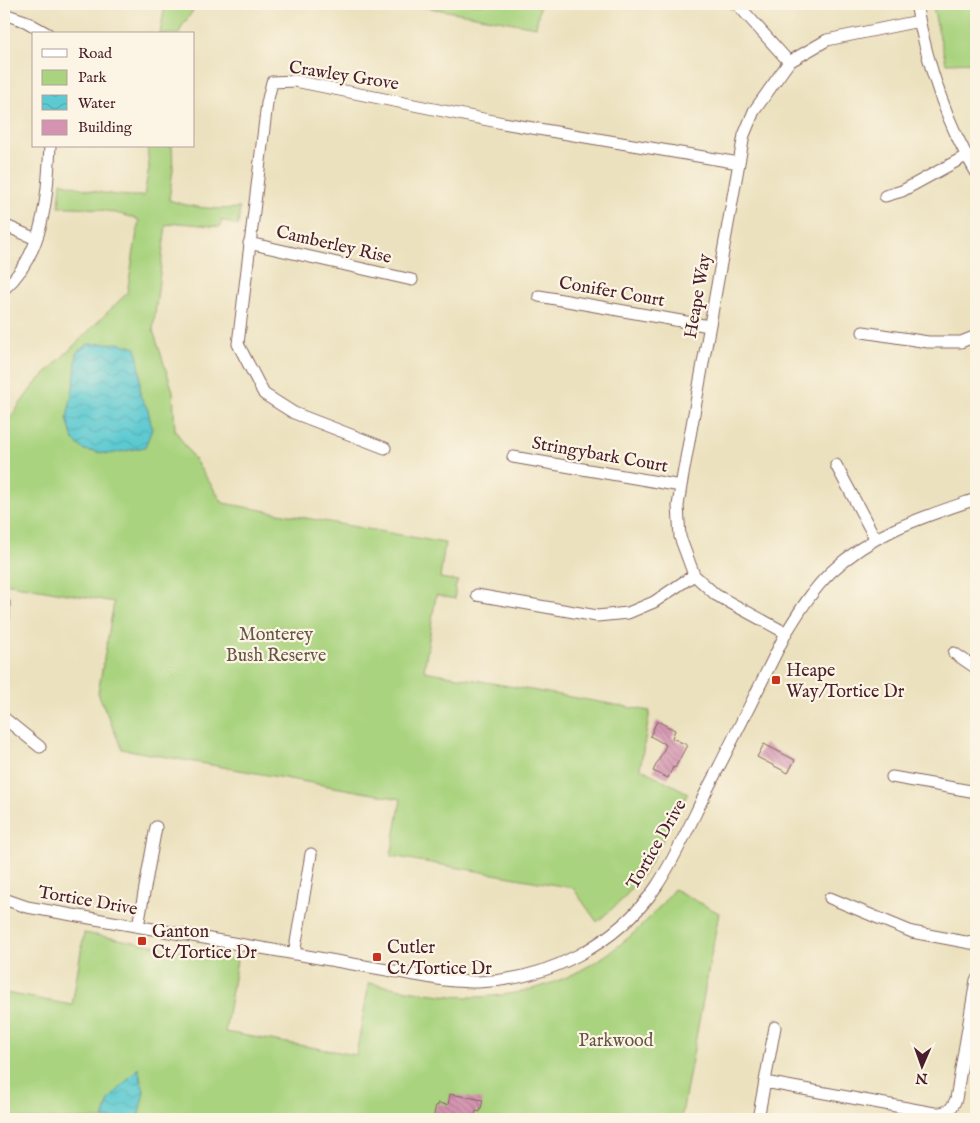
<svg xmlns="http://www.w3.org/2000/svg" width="980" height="1123" font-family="'IM FELL English',serif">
<defs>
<pattern id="water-waves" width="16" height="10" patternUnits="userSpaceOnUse" patternTransform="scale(1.25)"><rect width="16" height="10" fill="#5dcad1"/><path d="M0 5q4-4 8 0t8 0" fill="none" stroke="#52adb4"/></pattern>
<pattern id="building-back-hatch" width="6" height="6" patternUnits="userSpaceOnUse" patternTransform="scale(1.25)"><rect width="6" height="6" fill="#d493b0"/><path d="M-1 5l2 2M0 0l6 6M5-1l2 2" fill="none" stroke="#ae778f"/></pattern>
</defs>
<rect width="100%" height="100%" fill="#fcf5e5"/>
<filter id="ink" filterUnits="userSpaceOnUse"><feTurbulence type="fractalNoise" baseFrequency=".02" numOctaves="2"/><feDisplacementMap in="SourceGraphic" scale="10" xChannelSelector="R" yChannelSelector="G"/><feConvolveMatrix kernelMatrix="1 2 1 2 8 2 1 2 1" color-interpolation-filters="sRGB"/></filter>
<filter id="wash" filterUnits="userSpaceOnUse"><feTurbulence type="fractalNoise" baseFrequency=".0096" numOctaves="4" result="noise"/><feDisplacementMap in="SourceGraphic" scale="20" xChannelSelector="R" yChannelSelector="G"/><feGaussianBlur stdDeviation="1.12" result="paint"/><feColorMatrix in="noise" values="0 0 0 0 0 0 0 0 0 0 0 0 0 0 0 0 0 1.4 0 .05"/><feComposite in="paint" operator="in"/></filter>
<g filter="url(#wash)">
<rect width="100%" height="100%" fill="#ebe1be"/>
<path fill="#a9d37e" stroke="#7a7954" d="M165,4H198L182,26L179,34H160Z
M408,4H540L536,27Z
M953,4H976V62L946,63L933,8Z
M147,146H172L173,169L169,200C192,208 216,210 240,208L238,226L222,220L220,227L181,223L166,225L153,330L173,391L175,430L223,503L445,543L440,578L458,581L455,588V599L436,595L424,671L650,711L640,768L688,793L646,870L623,899L597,922L573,888L391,856L401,799L122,749L98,693L114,602L4,583V489L8,464L4,463V426L34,385L127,293L139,220C114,211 86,206 59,207L61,182C88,191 116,197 144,196L149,167Z
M674,889L719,913L681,1119H4V1003L6,993L72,1005L84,933L237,960L225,1032L356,1055L369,983C403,989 439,997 474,997C559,995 623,955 674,889Z"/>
<path fill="url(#water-waves)" stroke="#54747e" d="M119,343L136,348L140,370V395L148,410L152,429L145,447L109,454L84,450L73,440L67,418L74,383L77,352L88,344Z
M138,1068L144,1091L138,1119H103L109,1100Z"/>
<g id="blocks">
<path fill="url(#building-back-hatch)" d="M657,721L675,730L672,738L687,745L675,768L673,767L668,778L653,771L666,745L650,736Z
M764,744L795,760L788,773L757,757Z
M450,1094L483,1100L480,1112L476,1111L474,1119H433L436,1105L438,1106V1103L448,1105Z"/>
</g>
</g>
<g filter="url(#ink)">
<use href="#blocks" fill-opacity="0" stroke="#82635e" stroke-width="1"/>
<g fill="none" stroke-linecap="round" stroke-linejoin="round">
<defs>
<path id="street" d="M735,4L739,6L789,62
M916,4C927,63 945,121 976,172
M4,14L25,21L48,34
M885,196L902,191L966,156
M4,225L36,239
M249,243L412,280
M4,289C45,253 47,196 50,146
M539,296L709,326
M863,332L928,342H961L976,336
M385,448L294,413L264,394L238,344L267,103L272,82L295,81L503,123L739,163
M513,457L681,486
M836,465L875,538
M477,595L597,616L628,613L654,602L694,575
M4,618V603
M786,633L716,595L694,575L680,537L678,506L681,486L744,135L754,111L789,62L827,40L919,21
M954,653L973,666H976
M4,718L40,747
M892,777L976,792
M830,898L912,932L976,944
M4,899L27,907L67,914L444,980C455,981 467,982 478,982C547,980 617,944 656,887C676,857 691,822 707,790C734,738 760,685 786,633C799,612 813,589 831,572C873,532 923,517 976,499
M138,926L156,827
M294,954L311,854
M765,1082L934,1113C946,1114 952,1110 956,1099L976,980
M758,1119L775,1027"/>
</defs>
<use href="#street" stroke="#82635e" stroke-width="13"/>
<use href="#street" stroke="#fff" stroke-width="11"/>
</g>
</g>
<g fill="#c8321e" stroke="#fcf5e5" stroke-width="2">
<rect x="771" y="675" width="10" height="10" rx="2.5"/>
<rect x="137" y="936" width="10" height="10" rx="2.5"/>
<rect x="372" y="952" width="10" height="10" rx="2.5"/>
</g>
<g text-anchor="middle" stroke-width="4.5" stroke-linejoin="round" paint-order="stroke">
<g font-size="18" fill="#4a1f2b" stroke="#fcf5e5">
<text transform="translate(344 75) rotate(9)" y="6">Crawley Grove</text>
<text transform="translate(334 244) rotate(13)" y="6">Camberley Rise</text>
<text transform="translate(612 291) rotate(10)" y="6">Conifer Court</text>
<text transform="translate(697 296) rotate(-80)" y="6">Heape Way</text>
<text transform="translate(600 454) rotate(10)" y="6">Stringybark Court</text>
<text transform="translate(656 844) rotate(-60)" y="6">Tortice Drive</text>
<text transform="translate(88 900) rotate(10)" y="6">Tortice Drive</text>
</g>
<g font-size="18" fill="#654" stroke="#fcf5e5">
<text x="276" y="640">Monterey<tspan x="276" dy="21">Bush Reserve</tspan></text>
<text x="616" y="1046">Parkwood</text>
</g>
<g font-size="18" fill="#4a1f2b" stroke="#fcf5e5" text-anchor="start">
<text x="786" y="676">Heape<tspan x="786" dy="21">Way/Tortice Dr</tspan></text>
<text x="152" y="937">Ganton<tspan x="152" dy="21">Ct/Tortice Dr</tspan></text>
<text x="387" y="953">Cutler<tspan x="387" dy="21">Ct/Tortice Dr</tspan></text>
</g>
</g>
<rect width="980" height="1123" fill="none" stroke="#fcf5e5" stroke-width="20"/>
<rect x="32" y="32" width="162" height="115" fill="#fcf5e5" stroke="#b59f9b"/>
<rect x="42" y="49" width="25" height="8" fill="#ffffff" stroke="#b59f9b"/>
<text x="78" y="58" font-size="15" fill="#4a1f2b">Road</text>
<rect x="42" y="70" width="25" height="15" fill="#a9d37e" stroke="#b59f9b"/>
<text x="78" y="82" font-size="15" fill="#4a1f2b">Park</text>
<rect x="42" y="95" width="25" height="15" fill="url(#water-waves)" stroke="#b59f9b"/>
<text x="78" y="108" font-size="15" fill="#4a1f2b">Water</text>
<rect x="42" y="120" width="25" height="15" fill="#d493b0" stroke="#b59f9b"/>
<text x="78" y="132" font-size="15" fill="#4a1f2b">Building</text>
<g transform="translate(922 1066) rotate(182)" stroke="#fcf5e5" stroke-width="4" paint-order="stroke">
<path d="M0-4L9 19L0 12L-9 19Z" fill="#4a1f2b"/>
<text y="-8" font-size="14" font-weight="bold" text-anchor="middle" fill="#4a1f2b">N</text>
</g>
</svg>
